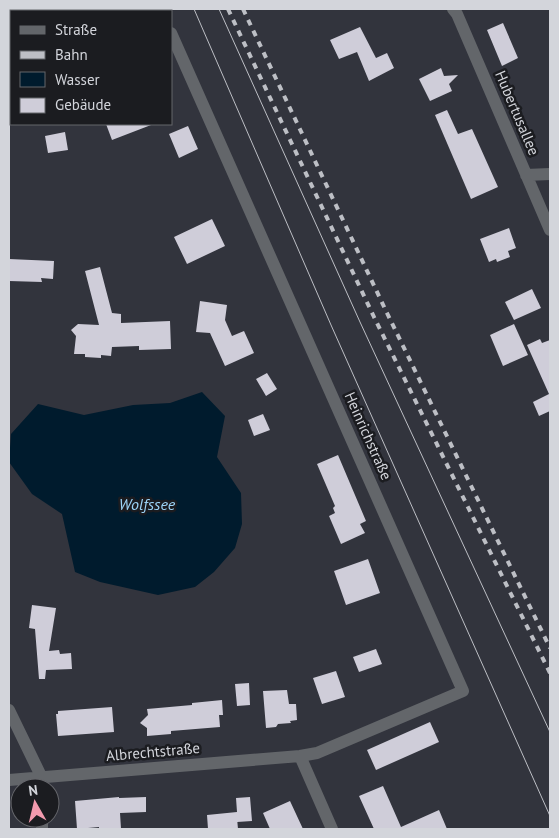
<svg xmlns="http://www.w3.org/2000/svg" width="559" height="838" font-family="'PT Sans',sans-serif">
<rect width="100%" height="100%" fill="#32343d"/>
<path fill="#001b2d" d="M202,392L225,416L217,457L241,493L242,524L235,548L214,572L195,587L158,595L100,582L75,572L62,514L32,494L9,462L11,434L38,404L84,415L133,405L170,403Z"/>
<path fill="#cfcdd9" d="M503,23L518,58L502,66L487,30Z
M360,27L376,58L387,53L394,68L369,81L357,52L339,59L330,40Z
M441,68L444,76L458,75L449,84L452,91L430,101L419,79Z
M447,110L458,134L472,129L498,187L471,199L435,115Z
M106,124H151V125L112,140Z
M188,126L198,149L179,158L169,134Z
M65,132L68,150L48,153L45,136Z
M212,219L225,246L187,264L174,237Z
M509,228L516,248L508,251L510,257L497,262L496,259L489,262L480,239Z
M9,259L54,261L53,279L41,278L42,282L9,281Z
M100,267L112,313L121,314V323L170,321L171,349L139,350V346L112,347L111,356L101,355V358L85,357V354H74L76,336L71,330L78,324L99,325L85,271Z
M532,289L541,308L514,320L505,302Z
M200,301L227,305L225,320L232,336L244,331L254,353L225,366L210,333L196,332Z
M514,324L528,355L503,366L490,335Z
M540,339L542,343L550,340V411L539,416L533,402L549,394L527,345Z
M267,373L277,389L266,396L256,379Z
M263,414L270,430L254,436L248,420Z
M338,455L366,521L360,524L365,533L341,544L329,516L335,513L333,508L335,506L317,464Z
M368,559L380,593L346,605L334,571Z
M32,605L56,608L49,651L59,650L60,654L71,653L72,669L46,670L45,679H39L35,629L29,628Z
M376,649L382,664L359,672L353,657Z
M336,671L345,697L322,704L313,678Z
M249,683L250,705L237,706L235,684Z
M287,690L289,704H296L297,720L290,721L291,723L278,724L276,727L266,728L263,691Z
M222,700L223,715H219L220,727L171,731V734L147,736V728L140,723L148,715L147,709L192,705V703Z
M112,707L114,732L58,736L56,714H58V711Z
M430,722L439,742L376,770L367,750Z
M383,786L401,827L439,810L447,829H374L359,796Z
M119,797V798L146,797V812L120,813L121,829H99V827L77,829L75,801Z
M250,797L252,821L237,822V818L238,829H208L207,815L237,812L236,798Z
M290,801L303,829H270L263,813Z"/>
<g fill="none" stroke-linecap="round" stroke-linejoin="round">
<path stroke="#63666a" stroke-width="12" d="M161,9L162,11
M453,9L457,14L550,230
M526,175L550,174
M9,710L42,778V788
M300,756L332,829
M9,780L300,756L317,753L463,691L171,33
M42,818V829"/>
<path stroke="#bdbfc5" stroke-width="1" d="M194,9L331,325L550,816
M219,9L360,322L550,732"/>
<path stroke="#bdbfc5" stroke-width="4" stroke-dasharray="6 6" stroke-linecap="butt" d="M228,9L374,317L550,673
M243,9L387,313L550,648"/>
</g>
<g text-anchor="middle" stroke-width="5" stroke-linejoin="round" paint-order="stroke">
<g font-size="15" fill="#d3d5db" stroke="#1b1c20">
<text transform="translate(517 113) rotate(67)" y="5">Hubertusallee</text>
<text transform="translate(368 436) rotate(66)" y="5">Heinrichstraße</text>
<text transform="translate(153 752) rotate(-5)" y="5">Albrechtstraße</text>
</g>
<g font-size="16" font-style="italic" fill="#9cd3f6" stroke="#1b1c20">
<text x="147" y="510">Wolfssee</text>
</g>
</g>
<rect width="559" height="838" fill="none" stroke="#d3d5db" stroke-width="20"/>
<rect x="10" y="10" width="162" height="115" fill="#1b1c20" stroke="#65666b"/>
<rect x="20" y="26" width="25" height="8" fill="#63666a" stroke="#65666b"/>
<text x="55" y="35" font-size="15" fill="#d3d5db">Straße</text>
<rect x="20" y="51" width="25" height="8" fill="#bdbfc5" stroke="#65666b"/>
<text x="55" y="60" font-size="15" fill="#d3d5db">Bahn</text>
<rect x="20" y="72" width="25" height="15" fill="#001b2d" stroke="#65666b"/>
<text x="55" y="85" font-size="15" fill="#d3d5db">Wasser</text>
<rect x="20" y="98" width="25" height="15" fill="#cfcdd9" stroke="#65666b"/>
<text x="55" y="110" font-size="15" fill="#d3d5db">Gebäude</text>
<g transform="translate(35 803) rotate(352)"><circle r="24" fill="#1b1c20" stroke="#65666b"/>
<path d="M0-4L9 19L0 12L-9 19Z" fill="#f29aae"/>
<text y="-8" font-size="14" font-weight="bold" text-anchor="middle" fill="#d3d5db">N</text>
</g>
</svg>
